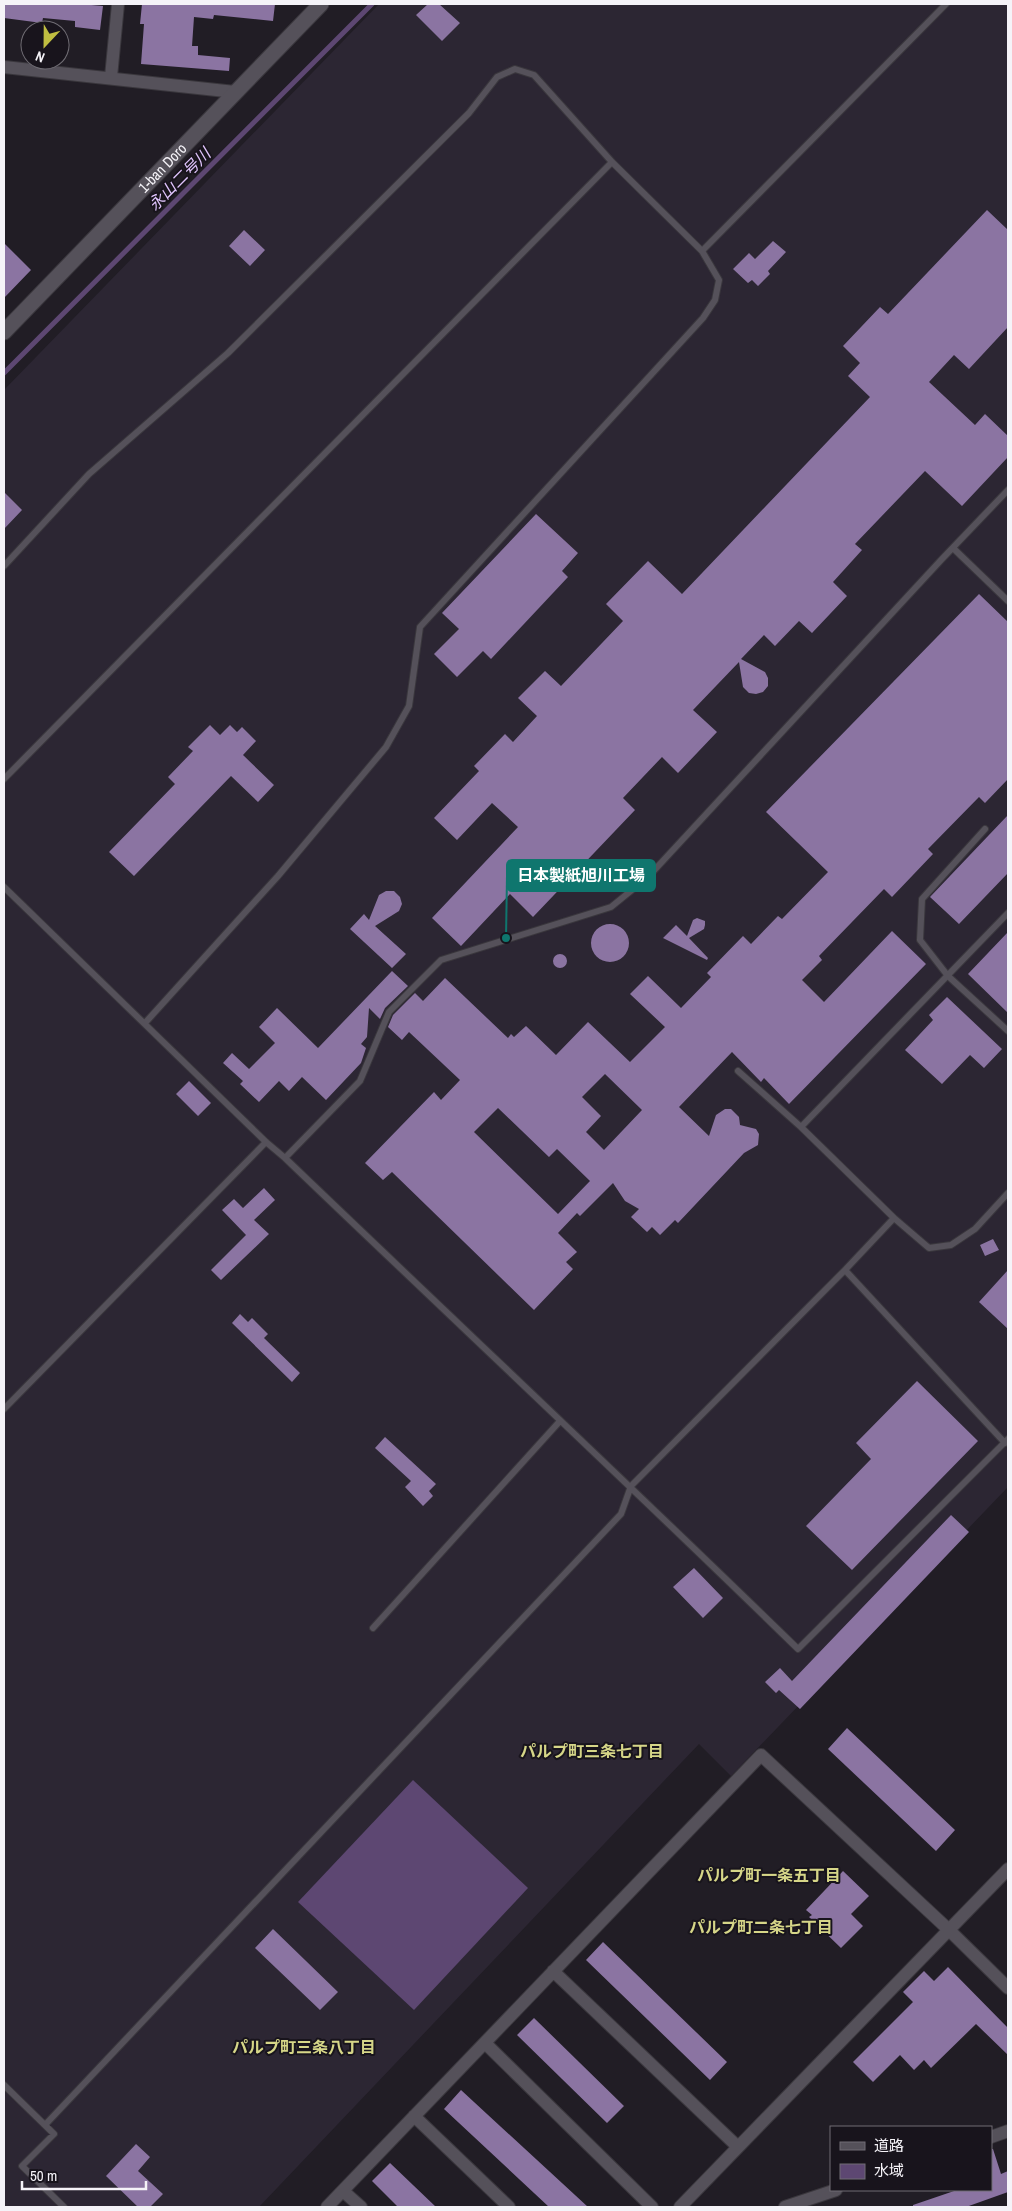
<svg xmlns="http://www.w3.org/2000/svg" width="1012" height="2211" font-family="'Archivo Narrow','Noto Sans JP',sans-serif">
<rect width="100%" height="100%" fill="#211d25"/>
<path fill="#2c2633" d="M379,4H1008V1487L731,1776L699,1744L259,2207H4V390Z"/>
<path fill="#5d4772" d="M413,1780L528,1888L414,2010L298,1902Z"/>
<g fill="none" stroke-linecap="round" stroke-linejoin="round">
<path stroke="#5d4772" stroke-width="5" d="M4,373L372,4"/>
</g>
<path fill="#8b74a2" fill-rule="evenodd" d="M4,4H80L103,6L100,30L75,27V21L43,18L42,23L4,18Z
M142,4H275L273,21L214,15L213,19L194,17L192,46H198V55L230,58L229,71L141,64L144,24H140Z
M428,4H439L460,23L442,41L416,15Z
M987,210L1008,230V327L969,369L954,355L929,382L975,425L985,414L1008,436V457L962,506L925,471L855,544L862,550L833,582L847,596L812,633L799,621L775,646L764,635L741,659L765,672L768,678V686L763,692L756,694L749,693L743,687L739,662L693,710L717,732L678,773L662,757L623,798L635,810L533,917L510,894L461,946L432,918L518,827L492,803L457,840L434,818L479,771L474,766L505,734L513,742L537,716L518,698L545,671L561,686L623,621L606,604L648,561L682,594L870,397L848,376L860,363L843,346L880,307L888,314Z
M244,230L265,250L250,266L229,246Z
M773,241L786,252L768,271L770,274L758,286L752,280L748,283L733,269L749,253L755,259Z
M4,243L31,270L4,298Z
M4,492L22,510L4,529Z
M536,514L578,553L562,571L568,577L491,659L483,651L457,677L434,654L459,629L442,613Z
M979,594L1008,622V779L985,803L979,797L928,849L933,854L892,897L884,889L819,956L822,960L802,980L824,1002L892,931L926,964L789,1104L764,1078L761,1082L732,1052L679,1107L709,1136L716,1115L725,1109H731L739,1117L740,1125L756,1129L759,1134L758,1145L744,1153L678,1223L675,1220L660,1235L652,1227L647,1232L631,1217L639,1209L625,1201L613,1183L580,1216L577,1213L558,1233L577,1252L566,1262L573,1269L534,1310L392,1172L383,1180L365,1163L434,1092L441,1100L460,1080L409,1032L402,1040L388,1027L393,1015L415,993L423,1001L445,978L508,1038L511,1034L514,1037L526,1026L556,1055L588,1022L630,1062L665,1027L630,994L648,976L681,1008L711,977L707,973L743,936L751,944L778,916L782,919L828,872L766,812ZM605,1074L642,1110L604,1150L586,1132L601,1116L582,1097ZM498,1108L549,1157L557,1149L590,1181L558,1214L474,1132Z
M210,725L220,735L230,725L237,732L242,727L256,741L243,755L274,785L258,802L231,776L134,876L109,852L175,784L168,777L193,751L188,747Z
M1008,815V873L959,924L930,897Z
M386,891H394L400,897L402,904L399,911L375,926L406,954L392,968L350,929L364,914L369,920L379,895Z
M697,918L705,921V925L704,929L689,938L708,958L707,960L663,938L676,925L687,936L693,920Z
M591 943a19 19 0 1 1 38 0a19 19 0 1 1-38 0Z
M1008,932V1013L968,974Z
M553 961a7 7 0 1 1 14 0a7 7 0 1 1-14 0Z
M392,971L408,986L385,1008L380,1019L369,1008L367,1037L361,1044L366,1048L361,1063L326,1100L302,1077L289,1091L279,1081L259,1102L240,1084L243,1081L223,1063L232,1053L249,1069L275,1043L259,1027L277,1008L318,1048Z
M947,997L1002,1049L984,1068L970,1055L942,1084L905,1050L933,1020L929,1015Z
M189,1081L211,1103L198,1116L176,1094Z
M264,1188L275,1200L254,1220L269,1234L221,1280L211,1270L246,1235L222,1210L234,1199L243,1208Z
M993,1239L999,1250L985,1256L980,1245Z
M1008,1270V1329L979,1302Z
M240,1314L248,1322L252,1318L268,1334L264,1338L300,1373L292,1382L232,1323Z
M917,1381L978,1441L852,1570L806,1526L871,1459L856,1443Z
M385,1437L436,1484L429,1491L433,1496L423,1506L405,1487L411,1481L375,1448Z
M951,1515L969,1532L800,1709L779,1690L776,1693L765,1682L780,1668L792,1681Z
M694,1568L723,1598L703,1618L673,1587Z
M847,1728L955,1830L936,1851L828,1749Z
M843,1871L869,1896L851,1914L863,1926L841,1948L809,1917L812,1915L806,1910Z
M273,1929L338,1992L320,2010L255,1948Z
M603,1942L727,2062L710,2080L586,1960Z
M948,1967L1008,2028V2055L976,2024L931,2068L924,2060L914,2070L900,2055L873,2082L853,2062L913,2002L903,1992L924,1971L934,1981Z
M534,2018L624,2106L607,2123L517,2035Z
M461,2090L588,2207H549L444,2109Z
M136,2144L150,2157L138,2171L163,2194L150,2207H138L106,2176Z
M991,2149H993L1001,2174L1008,2171V2192L966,2207H913V2205L957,2190H991Z
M390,2163L436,2207H398L372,2181Z"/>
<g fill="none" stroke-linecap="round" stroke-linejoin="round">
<defs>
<path id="service" d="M702,251L946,4
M953,548L1008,601
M4,566L89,474L228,353L469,113L497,77L515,69L534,75L612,162L702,251L719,280L715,300L703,318L420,627L409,706L386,747L278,876L145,1023
M4,779L612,162
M985,829L922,899L920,940L948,976L1008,1031
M4,887L266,1142L285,1158C456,1322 628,1483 798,1649L1008,1439
M801,1127L1008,913
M285,1158L360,1081L389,1012L441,960L611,907L648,877L942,559L1008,490
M894,1218L929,1248L951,1245L975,1229L1008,1193
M845,1270L1005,1443
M4,1409L266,1142
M373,1628L560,1421
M4,2085L54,2134L22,2166L64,2207
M45,2125L621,1514L631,1486L845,1270L894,1218L801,1127L738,1071"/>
<path id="minor" d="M4,67L235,92
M111,77L118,4
M553,1971L738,2147
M485,2043L652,2207
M414,2116L509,2207
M991,2137L1008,2131
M343,2191L361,2207
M327,2207L761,1755L949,1930L1008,1988
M680,2207L1008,1869
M785,2207L836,2190"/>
<g id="tertiary">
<path id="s1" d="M4,332L321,4"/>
</g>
</defs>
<use href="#service" stroke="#3a373d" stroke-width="8"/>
<use href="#minor" stroke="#3a373d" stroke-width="14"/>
<use href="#tertiary" stroke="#3a373d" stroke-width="17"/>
<use href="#service" stroke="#55515a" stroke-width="6"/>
<use href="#minor" stroke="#55515a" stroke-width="12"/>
<use href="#tertiary" stroke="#55515a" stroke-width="15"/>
</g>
<g text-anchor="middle" stroke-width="4" stroke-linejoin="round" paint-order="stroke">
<g font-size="15" fill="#f5f3f8" stroke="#18141c">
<text dy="5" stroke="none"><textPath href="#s1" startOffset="228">1-ban Doro</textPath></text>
</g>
<g font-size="16" font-style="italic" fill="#e1c5fe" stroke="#18141c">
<text transform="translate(179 179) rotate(-45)" y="6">永山二号川</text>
</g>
<g font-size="16" font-weight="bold" fill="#d6d688" stroke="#18141c">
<text x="592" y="1757">パルプ町三条七丁目</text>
<text x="769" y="1881">パルプ町一条五丁目</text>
<text x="761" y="1933">パルプ町二条七丁目</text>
<text x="304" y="2053">パルプ町三条八丁目</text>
</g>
</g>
<path fill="none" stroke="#0f766e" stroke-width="2" d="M506 938L507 876"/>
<circle fill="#0f766e" stroke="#18141c" stroke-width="2" cx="506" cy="938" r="5"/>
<rect fill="#0f766e" stroke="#0f766e" stroke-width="2" x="507" y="860" width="148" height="31" rx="5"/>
<g font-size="16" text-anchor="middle" font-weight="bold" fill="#fff">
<text x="581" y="881">日本製紙旭川工場</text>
</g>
<rect width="1012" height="2211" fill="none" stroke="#f5f3f8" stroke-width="10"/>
<rect x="830" y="2126" width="162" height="65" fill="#18141c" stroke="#706d74"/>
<rect x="840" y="2142" width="25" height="8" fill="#55515a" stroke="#706d74"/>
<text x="874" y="2151" font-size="15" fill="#f5f3f8">道路</text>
<rect x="840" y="2164" width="25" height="15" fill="#5d4772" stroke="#706d74"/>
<text x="874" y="2176" font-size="15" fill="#f5f3f8">水域</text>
<g transform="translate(45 45) rotate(202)"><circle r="24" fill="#18141c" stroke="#706d74"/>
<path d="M0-4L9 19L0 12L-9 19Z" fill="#c0be41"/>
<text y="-8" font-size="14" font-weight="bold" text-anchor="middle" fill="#f5f3f8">N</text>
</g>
<path d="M22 2181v8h124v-8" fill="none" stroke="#f5f3f8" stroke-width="2.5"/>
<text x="30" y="2181" font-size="15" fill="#f5f3f8" stroke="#18141c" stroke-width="4" paint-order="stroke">50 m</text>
</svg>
